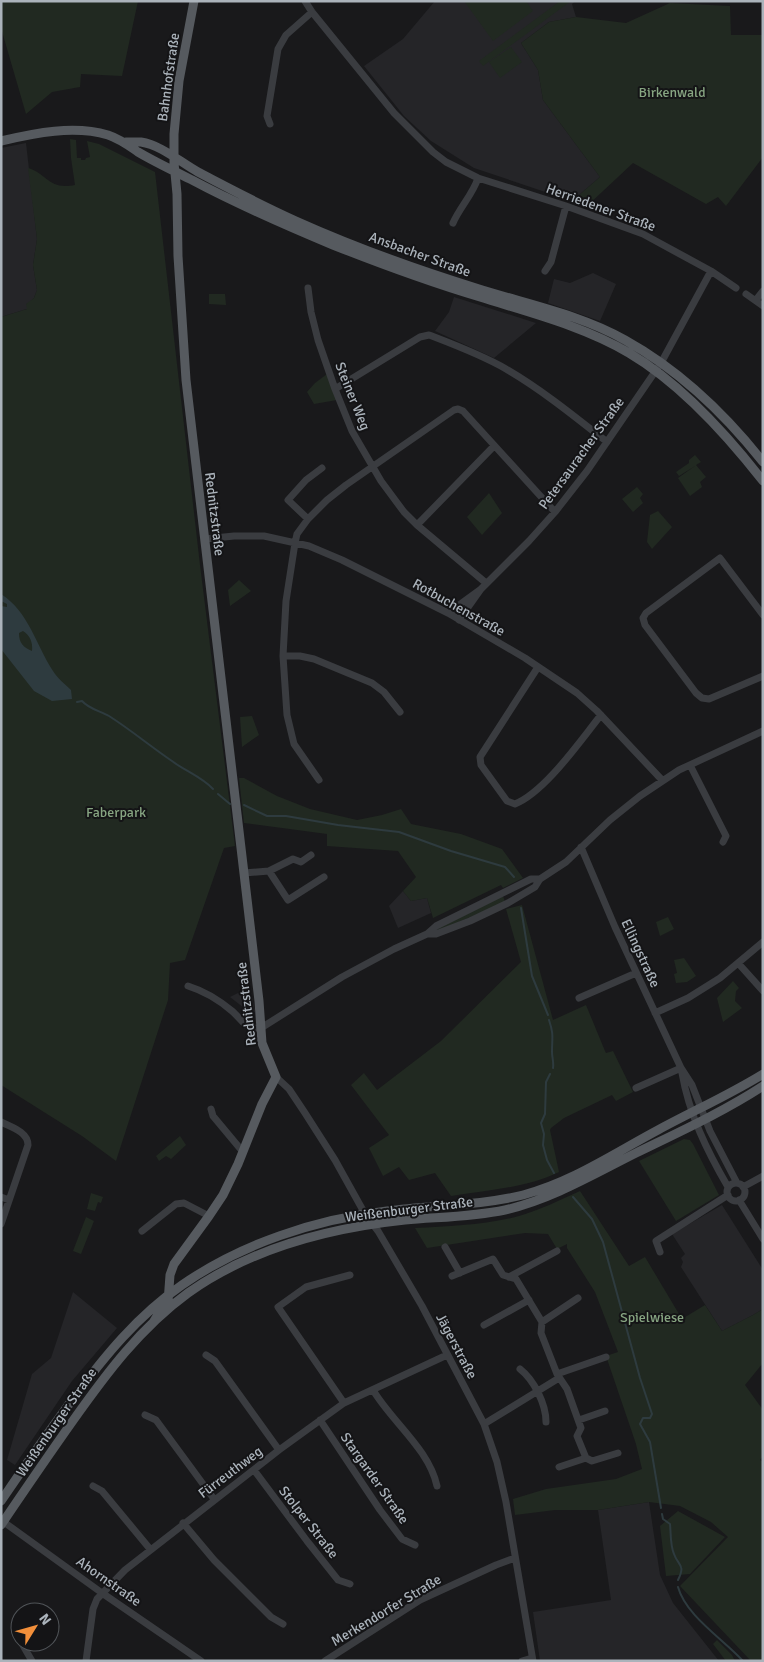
<svg xmlns="http://www.w3.org/2000/svg" width="764" height="1662" font-family="Signika,sans-serif">
<rect width="100%" height="100%" fill="#19191b"/>
<path fill="#252528" d="M435,1H575L572,4L576,17L549,22L521,43L538,70L543,100L600,177L572,201L474,168L431,141L404,116L364,66L403,39Z
M26,143L37,239L33,265L37,290L34,298L30,302L27,309L1,317V148Z
M593,273L616,284L600,321L548,303L554,279L570,283Z
M454,297L536,323L494,358L435,331L449,312Z
M403,891L411,901L427,898L431,913L398,928L389,906Z
M246,989L252,997L255,1011L253,1015L230,997Z
M722,1205L763,1270V1309L753,1315L722,1331L681,1267L683,1262L681,1258L685,1254L672,1234Z
M73,1292L117,1328L72,1381L15,1465L7,1460L32,1374L51,1358Z
M649,1502L660,1575L673,1603L719,1661H540L533,1612L611,1600L598,1510Z"/>
<path fill="#212921" d="M1,1H138L122,76L81,74L80,87L52,92L26,114L1,28Z
M464,1H526L533,11L493,41Z
M560,1H571L483,66L479,61Z
M670,3L730,6L731,35H763V157L726,206L718,197L706,204L633,163L587,206L572,201L600,177L543,100L538,70L521,43L549,22L576,17L626,23Z
M511,47L522,62L500,78L489,62Z
M70,139L76,140L77,158H81V160H85L86,158L90,157L87,141L99,144L155,172L200,565L235,846L224,848L185,960L170,963L168,1000L116,1161L82,1136L1,1085V317L27,309L26,304L34,298L37,290L33,265L37,239L28,168C48,174 48,190 75,185L71,158Z
M209,294H225L226,305L209,304Z
M327,374L337,400L314,404L307,392L315,383Z
M695,455L701,462L696,465L706,477L700,482L702,487L690,496L678,478L695,466L679,476L676,472L689,463V460Z
M637,487L643,494L640,498L643,503L633,512L622,499Z
M489,493L502,513L482,535L467,517Z
M658,511L672,527L652,549L647,542L650,515Z
M239,580L251,591L230,606L228,590Z
M252,716L259,735L242,747L240,717Z
M239,778H244L277,796L310,809L357,820L382,815L401,809L411,824L461,834L502,849L523,878L503,888L501,885L433,918L427,898L411,901L403,891L416,877L398,851L327,846V834L244,823Z
M503,896L505,902L436,932V929Z
M522,905L553,1020L586,1005L605,1051L606,1053L613,1051L633,1092L616,1101L612,1095L564,1118L551,1128L550,1130L559,1172C526,1188 487,1190 451,1196L435,1173L409,1180L399,1167L383,1176L369,1148L389,1135L351,1085L364,1073L377,1090L441,1041L521,962L506,909Z
M668,917L674,929L660,936L656,922Z
M684,958L696,976L687,982L676,983L674,974L677,973L674,960Z
M733,981L739,988L736,991L735,1001L742,1008L723,1022L717,998Z
M180,1136L186,1145L171,1159L166,1156L159,1161L156,1156Z
M684,1139L690,1140L693,1144L719,1195L676,1221L639,1161Z
M580,1191L629,1266L645,1257L682,1319L705,1305L722,1331L753,1315L763,1309V1363L745,1385L763,1410V1456L760,1460L763,1462V1661H751L680,1586L728,1537L711,1522L680,1506L649,1502L598,1510H555L515,1515L513,1499L546,1489L616,1479L642,1469L636,1444L606,1356L618,1352L595,1292L567,1248V1244L557,1249L548,1234L525,1233L427,1248L415,1228C450,1226 485,1225 519,1216C540,1210 560,1200 580,1191Z
M91,1193L103,1197L101,1203L98,1202L95,1211L87,1209Z
M86,1217L94,1221L81,1254L73,1251Z
M678,1511L725,1537L690,1574L666,1576L660,1526Z
M717,1640L732,1655L735,1661H726L713,1644Z"/>
<path fill="#2e3b3f" fill-rule="evenodd" d="M1,594C29,612 36,645 53,671C57,678 65,684 71,690L72,699L52,701L34,691L1,649V606L7,607V604L1,601ZM23,631C30,635 33,643 32,651C23,647 19,643 19,633Z"/>
<g fill="none" stroke-linecap="round" stroke-linejoin="round">
<path stroke="#2e3b3f" stroke-width="2" d="M77,702L82,701C89,709 100,711 109,716C131,730 150,746 172,761C185,771 202,777 213,789
M218,794L230,804
M244,805L267,816H286L338,825L399,832L451,851L505,867L514,877
M521,908L532,976L548,1015
M549,1020C554,1035 552,1037 552,1052C552,1058 554,1062 553,1068
M550,1074L546,1082L545,1114L541,1123L544,1134L543,1145L547,1160L554,1173
M573,1197L592,1219L603,1242L640,1378L652,1414L650,1418H643L640,1424L650,1442L661,1508
M662,1514L663,1519L670,1524C671,1533 670,1545 674,1554C678,1566 686,1564 678,1580
M678,1587C686,1616 723,1639 743,1661"/>
<path stroke="#3a3c40" stroke-width="7" d="M305,1L312,12L394,113L433,152L446,162L478,178L566,206L643,234L711,271L736,288
M270,124L267,116L278,49L286,35L312,12
M453,223C460,207 473,194 478,178
M545,271L551,262L566,206
M308,288L311,312L318,340L335,389L352,431L381,481L404,512L417,525L486,583
M746,294L763,306
M756,300L763,291
M335,389L420,337L429,335C455,345 482,355 506,369C542,390 574,416 607,442
M308,519L288,500L306,480L322,468
M417,525L494,446
M205,539L234,536H264L309,546L342,560L448,613L525,658L577,693L597,711L662,780
M481,589L529,541L555,512L587,471L661,363L711,271
M448,613L481,589L459,620
M763,615L720,558L646,613L643,618L645,625L696,693L702,698L709,699L763,676
M283,656H300L314,659L372,683L384,692L400,712
M538,667L480,757L481,765L507,801L515,804C545,792 580,741 601,715
M690,765L726,836L723,842
M319,780L294,744L287,715L283,656L286,601L295,543L297,534L308,519L327,500L346,485L454,410L458,409L463,411L555,512
M581,847L615,927L681,1068L692,1085L710,1131L737,1183
M269,871L288,900L324,877
M244,873L269,871L293,859L301,862L311,855
M427,934H436L470,921L508,903L535,887L540,879L566,862L610,820L640,796L679,770L763,731
M738,963L763,991
M188,986C204,991 219,1000 232,1011C238,1016 243,1024 249,1027C253,1029 257,1028 261,1028L342,977L394,949L427,934L436,926L531,879H540
M579,998L636,973
M655,1013L688,998L720,978L763,942
M682,1073C689,1114 707,1151 728,1187
M276,1077L289,1089L305,1113L335,1160L365,1214L378,1231L422,1306L484,1424L497,1462L506,1502L533,1661
M636,1088L681,1068
M211,1109L213,1116L243,1152
M1,1122C11,1127 28,1132 28,1145L1,1224
M727 1192a9 9 0 1 1 18 0a9 9 0 1 1-18 0Z
M743,1187L763,1176
M1,1197L9,1200
M739,1200L763,1239
M142,1231L176,1204L184,1203L209,1216
M445,1247L460,1273
M660,1252L656,1241L728,1195
M452,1276L493,1259L503,1275L516,1279L542,1322L541,1333L557,1374L567,1389L581,1428L577,1436L586,1458L592,1461L618,1453
M509,1277L557,1251
M542,1322L578,1298
M484,1325L529,1300
M206,1355L215,1361L279,1450
M520,1369C534,1380 546,1404 546,1422
M557,1374L606,1357
M373,1390C392,1422 429,1449 437,1486
M344,1403L278,1307L306,1287L350,1275
M145,1415L156,1420L214,1499
M320,1420L380,1510L402,1539L415,1545
M579,1420L605,1411
M484,1424L559,1378
M559,1467L586,1458
M254,1470L307,1541L338,1580L350,1584
M93,1486L102,1491L150,1549
M1,1520L102,1593L201,1661
M183,1523L214,1560L271,1617L283,1624
M21,1642L32,1661
M86,1661L93,1609L97,1599L125,1570L279,1450L344,1403L447,1355
M325,1661L420,1600L496,1565L515,1558
M522,1661L532,1658"/>
<path stroke="#565a5f" stroke-width="9" d="M1,141C35,133 74,125 108,135C120,139 128,145 138,152C155,162 174,171 192,180C237,204 285,225 333,245C381,264 430,282 480,297C531,313 583,326 629,353C680,383 727,435 763,481
M126,142C131,142 136,142 141,142C161,145 180,162 198,172C230,189 263,206 296,221C354,247 415,269 476,288C526,304 579,314 625,340C679,370 725,414 763,462
M154,1321L163,1306L168,1302L170,1275L174,1264L209,1216L223,1195L238,1164L262,1104L276,1077L262,1043L259,1001L186,380L178,256L177,194L174,163V134L179,81L194,1
M1,1501C24,1467 48,1433 72,1400C104,1357 137,1316 182,1285C241,1244 316,1219 387,1211C432,1205 478,1206 523,1195C572,1182 613,1154 658,1130C693,1111 729,1095 763,1074
M1,1525C24,1491 48,1456 72,1422C106,1374 140,1328 188,1293C250,1249 329,1228 405,1220C438,1217 472,1217 505,1210C552,1199 594,1174 636,1153C679,1132 723,1112 763,1086"/>
</g>
<g text-anchor="middle" stroke-width="4" stroke-linejoin="round" paint-order="stroke">
<g font-size="14" fill="#abb3bb" stroke="#141416">
<text transform="translate(168 77) rotate(-82)" y="5">Bahnhofstraße</text>
<text transform="translate(601 207) rotate(20)" y="5">Herriedener Straße</text>
<text transform="translate(420 254) rotate(20)" y="5">Ansbacher Straße</text>
<text transform="translate(353 396) rotate(68)" y="5">Steiner Weg</text>
<text transform="translate(581 453) rotate(-54)" y="5">Petersauracher Straße</text>
<text transform="translate(215 514) rotate(83)" y="5">Rednitzstraße</text>
<text transform="translate(459 607) rotate(29)" y="5">Rotbuchenstraße</text>
<text transform="translate(641 953) rotate(65)" y="5">Ellingstraße</text>
<text transform="translate(246 1004) rotate(-97)" y="5">Rednitzstraße</text>
<text transform="translate(409 1209) rotate(-7)" y="5">Weißenburger Straße</text>
<text transform="translate(457 1346) rotate(62)" y="5">Jägerstraße</text>
<text transform="translate(56 1422) rotate(-55)" y="5">Weißenburger Straße</text>
<text transform="translate(230 1472) rotate(-37)" y="5">Fürreuthweg</text>
<text transform="translate(375 1478) rotate(55)" y="5">Stargarder Straße</text>
<text transform="translate(309 1522) rotate(52)" y="5">Stolper Straße</text>
<text transform="translate(109 1581) rotate(35)" y="5">Ahornstraße</text>
<text transform="translate(386 1610) rotate(-31)" y="5">Merkendorfer Straße</text>
</g>
<g font-size="14" fill="#87a582" stroke="#141416">
<text x="672" y="97">Birkenwald</text>
<text x="116" y="817">Faberpark</text>
<text x="652" y="1322">Spielwiese</text>
</g>
</g>
<rect width="764" height="1662" fill="none" stroke="#abb3bb" stroke-width="5"/>
<g transform="translate(35 1627) rotate(53)"><circle r="24" fill="#141416" stroke="#505458"/>
<path d="M0-4L9 19L0 12L-9 19Z" fill="#f28f3a"/>
<text y="-8" font-size="14" font-weight="bold" text-anchor="middle" fill="#abb3bb">N</text>
</g>
</svg>
